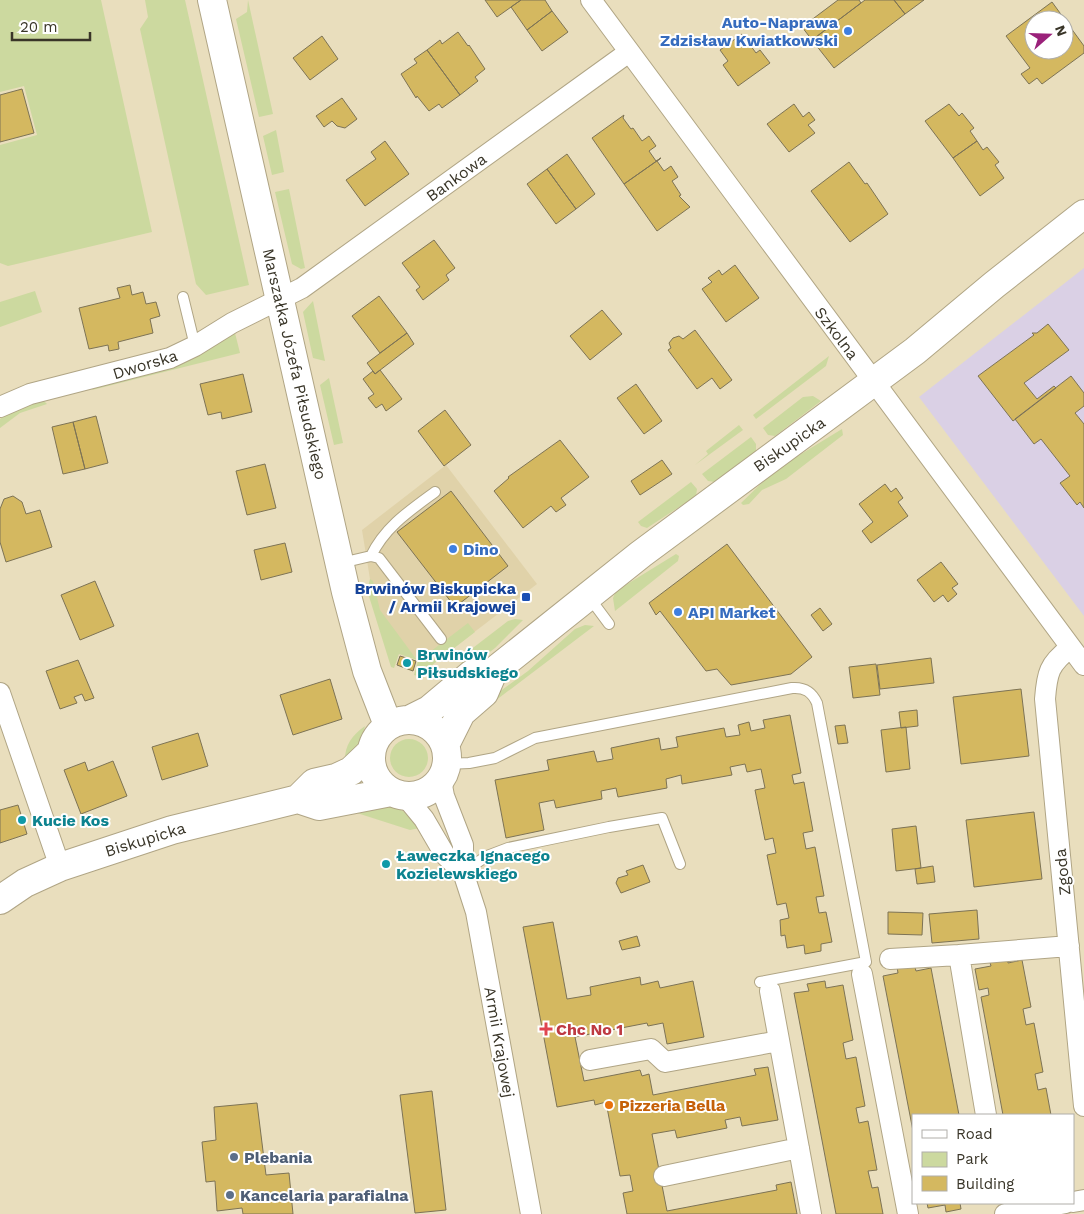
<svg xmlns="http://www.w3.org/2000/svg" width="1084" height="1214" font-family="'Work Sans',sans-serif">
<rect width="100%" height="100%" fill="#e9debd"/>
<path fill="#e0d2a9" d="M446,465L537,584L430,666L418,661L379,613L370,579L362,530Z"/>
<path fill="#dad0e5" d="M1084,268V616L919,397Z"/>
<path fill="#ccd99f" d="M0,0H101L152,232L8,266L0,263V145L37,135L24,86L0,92Z
M145,0H185L249,285L206,295L196,284L140,29L148,17Z
M248,0L273,114L259,117L236,19L247,12Z
M276,130L284,172L272,175L263,136Z
M289,189L305,268L301,269L292,264L275,192Z
M35,291L42,312L0,327V302Z
M313,301L325,361L313,358L303,312Z
M235,333L240,353L92,390L94,387Z
M829,356L826,366L756,419L753,415Z
M329,378L343,443L334,445L320,385Z
M813,396L821,401L775,436L768,435L763,428L803,397Z
M43,400L47,404L20,413L0,428V419C12,409 28,405 43,400Z
M739,425L743,430L695,465L708,454L706,451Z
M842,429L843,435L786,479L762,490L749,504L743,505L741,503L775,470Z
M751,437L756,444V451L715,482L708,481L702,474Z
M691,482L697,489L696,496L647,528L641,526L638,522Z
M676,554L679,556L678,561L615,611L613,598L616,591Z
M370,579L373,581L380,610L417,660L399,654L394,668L391,667L367,590Z
M515,619L523,620L495,648L461,674L462,660L465,654L508,621Z
M468,623L475,632L418,676L414,675L418,661Z
M585,625L594,626L491,704L484,703L528,671L575,629Z
M365,726L358,750L345,764C344,746 351,736 365,726Z
M390 758a19 19 0 1 1 38 0a19 19 0 1 1-38 0Z
M388,803L408,814L420,828L410,830L357,813Z"/>
<path fill="#d4b860" stroke="#7d7355" fill-rule="evenodd" d="M485,0H521L497,17Z
M521,0H545L552,11L527,30L511,7Z
M838,0H859L861,3L812,40L802,27Z
M865,0H894L905,14L834,68L812,40Z
M894,0H924L905,14Z
M1052,2L1084,46V53L1042,84L1037,78L1029,84L1021,74L1030,68L1006,36ZM1034,20H1064V50H1034Z
M552,11L568,32L542,51L527,30Z
M458,32L468,46L469,45L485,69L475,77L478,81L460,95L427,50L440,40L442,44Z
M742,34L756,53L760,50L770,63L738,86L723,65L728,61L720,50Z
M322,36L338,59L310,80L293,58Z
M427,50L460,95L442,108L439,104L429,111L417,96L416,98L401,74L417,63L414,59Z
M22,89L34,133L0,142V95Z
M342,98L357,119L345,128L337,126L332,121L324,127L316,116Z
M794,104L803,117L809,112L815,120L808,125L815,133L789,152L767,124Z
M949,104L959,116L962,113L974,128L970,131L977,141L953,158L925,121Z
M624,115L623,118L631,129L633,128L642,141L649,136L656,146L649,151L656,161L661,158L624,184L592,138Z
M385,141L409,174L365,206L346,180L376,159L371,152Z
M977,141L983,150L987,147L999,162L995,165L1004,178L980,196L953,158Z
M567,154L595,194L576,209L547,169Z
M661,158L657,161L664,171L671,166L678,177L672,181L681,195L679,196L690,207L657,231L624,184Z
M849,162L865,184L867,183L888,214L850,242L811,191Z
M547,169L576,209L556,224L527,184Z
M434,240L455,268L446,275L449,280L423,300L416,290L420,287L402,263Z
M735,265L759,298L726,322L702,289L712,282L708,278L719,270L722,275Z
M130,285L132,295L143,292L146,304L156,302L160,316L150,319L153,333L118,342L119,349L109,351L108,345L89,349L79,308L120,298L117,288Z
M379,296L407,333L380,353L352,316Z
M602,310L622,334L590,360L570,336Z
M1048,324L1069,350L1024,383L1037,399L1054,386L1056,388L1013,421L978,376L1034,335L1032,333H1037Z
M695,330L732,380L720,389L712,378L697,389L668,350L671,348L669,343L673,338L679,336L683,339Z
M407,333L414,344L375,374L367,363Z
M380,370L402,399L386,411L382,404L376,408L368,398L374,394L363,379L373,371L375,374Z
M243,374L252,412L222,419L221,412L208,415L200,384Z
M1071,376L1084,393V406L1075,413L1084,424V508L1080,502L1077,505L1060,483L1070,476L1041,439L1034,444L1015,419Z
M636,384L662,421L644,434L617,398Z
M445,410L471,445L444,466L418,431Z
M96,416L108,463L85,469L73,422Z
M73,422L85,469L63,474L52,427Z
M560,440L589,477L561,498L566,505L556,512L551,506L523,528L494,491L509,478L508,477Z
M662,460L672,474L640,495L631,481Z
M265,464L276,508L247,515L236,471Z
M885,484L891,492L896,488L903,498L898,502L908,516L871,543L862,531L873,522L859,504Z
M451,491L508,566L455,607L397,532Z
M13,496L22,502L26,514L40,510L52,547L6,562L0,542V509L4,499Z
M285,543L292,572L261,580L254,550Z
M727,544L812,657L791,674L731,685L717,669L706,671L660,611L656,615L649,603Z
M941,562L958,584L952,588L957,594L948,602L943,595L934,602L917,580Z
M95,581L114,626L80,640L61,595Z
M820,608L832,624L823,631L811,615Z
M400,656L416,661L413,671L397,665Z
M931,658L934,683L880,689L877,665Z
M78,660L94,698L85,701L82,694L74,697L77,703L60,709L46,671Z
M876,664L880,695L853,698L849,667Z
M330,679L342,719L293,735L280,695Z
M1021,689L1029,756L961,764L953,697Z
M917,710L918,726L901,728L899,712Z
M790,715L801,773L792,775L794,784L804,782L813,831L803,833L806,849L815,847L824,896L816,897L819,913L826,912L832,942L821,944V951L805,954L804,945L787,948L785,935L781,936L780,920L789,918L786,903L777,905L767,855L776,853L773,838L765,840L755,790L765,788L761,769L747,772L745,764L730,767L732,775L682,784L681,775L666,779L667,788L618,797L616,788L601,791L602,799L556,808L554,800L539,803L544,830L506,838L495,780L549,770L547,760L594,751L597,762L613,759L611,748L659,738L661,750L678,747L676,737L724,728L726,737L740,735L738,725L749,722L751,731L765,728L763,720Z
M845,725L848,743L838,744L835,726Z
M906,727L910,769L886,772L881,730Z
M198,733L208,766L162,780L152,747Z
M113,761L127,796L81,814L64,770L85,762L88,771Z
M18,805L27,834L0,843V810Z
M1034,812L1042,879L974,887L966,820Z
M916,826L921,868L896,871L892,829Z
M643,865L650,882L621,893L616,883L618,878L628,875L626,871Z
M933,866L935,882L917,884L915,869Z
M977,910L979,939L932,943L929,914Z
M888,912L923,913L922,935L888,934Z
M553,922L567,999L591,995L590,987L640,977L641,985L658,981L660,988L693,981L704,1037L667,1044L663,1023L648,1026L647,1023L575,1037L584,1081L640,1070L642,1076L649,1074L653,1095L756,1075L754,1069L768,1067L778,1120L742,1126L740,1117L725,1120L727,1128L677,1138L675,1130L652,1134L667,1211L777,1190L776,1185L791,1182L797,1214H627L623,1193L633,1191L630,1175L620,1176L606,1102L595,1105L594,1100L557,1107L523,927Z
M637,936L640,946L622,950L619,941Z
M1007,956L1008,963L1022,960L1031,1007L1023,1009L1026,1025L1034,1023L1043,1072L1035,1074L1038,1090L1046,1088L1051,1115H1003L981,997L989,995L988,988L979,990L975,969L991,966L989,959Z
M914,964L916,971L931,968L959,1115H913V1131L883,976L898,973L897,967Z
M825,981L826,988L843,985L853,1040L843,1043L846,1059L856,1057L865,1106L856,1108L859,1123L868,1121L877,1170L868,1171L872,1188L878,1187L883,1214H836L794,993L809,991L807,984Z
M432,1091L446,1210L415,1213L400,1095Z
M257,1103L266,1175L289,1173L293,1214H243L242,1208L217,1211L215,1181L206,1182L202,1142L216,1140L214,1107Z
M927,1203H960L961,1209L946,1212L945,1205L928,1208Z"/>
<g fill="none" stroke-linecap="round" stroke-linejoin="round">
<defs>
<path id="lane" d="M183,297L195,346
M371,556C385,527 409,511 435,492
M341,563L371,556L379,558L441,639
M589,597L609,624
M447,764L469,763L495,758L535,738L792,688C805,687 812,692 817,703L866,962L760,982
M463,872L487,856L508,848L609,827L662,818L680,864"/>
<path id="street" d="M591,0L1084,665
M0,407L30,394L170,358L195,346L232,323L302,288L629,52
M1070,648C1049,664 1047,673 1045,699L1084,1106
M0,693L60,867
M441,780L444,796L463,845V872L476,912L531,1214
M405,796L424,819L445,855L463,872
M890,959L959,955
M862,974L908,1214
M770,991L811,1214
M590,1060L651,1049L665,1062L779,1041
M986,1115L959,955L1069,946
M664,1176L799,1148
M1073,1202L1084,1200
M1005,1214L1066,1203"/>
<path id="secondary" d="M212,0L346,592L367,671L388,725
M411,719L429,710L472,674L493,672
M371 758a38 38 0 1 1 76 0a38 38 0 1 1-76 0Z
M445,745L461,713L484,693L493,672L641,554L915,351L994,285L1084,214
M298,799L314,783L336,778L351,771L371,752
M0,900L25,883L60,867L172,830L298,799L319,806L391,792"/>
</defs>
<use href="#lane" stroke="#b0a585" stroke-width="12"/>
<use href="#street" stroke="#b0a585" stroke-width="22"/>
<use href="#secondary" stroke="#b0a585" stroke-width="30"/>
<use href="#lane" stroke="#fff" stroke-width="10"/>
<use href="#street" stroke="#fff" stroke-width="20"/>
<use href="#secondary" stroke="#fff" stroke-width="28"/>
</g>
<g fill="#3f7fe0" stroke="#fff" stroke-width="2">
<circle cx="848" cy="31" r="5"/>
<circle cx="453" cy="549" r="5"/>
<circle cx="678" cy="612" r="5"/>
</g>
<rect fill="#1a4fb4" stroke="#fff" stroke-width="2" x="521" y="592" width="10" height="10" rx="2.5"/>
<g fill="#0f9aa8" stroke="#fff" stroke-width="2">
<circle cx="407" cy="663" r="5"/>
<circle cx="22" cy="820" r="5"/>
<circle cx="386" cy="864" r="5"/>
</g>
<path fill="#e0444e" stroke="#fff" stroke-width="2" d="M543.5 1021.5h5v5h5v5h-5v5h-5v-5h-5v-5h5z"/>
<circle fill="#e8710a" stroke="#fff" stroke-width="2" cx="609" cy="1105" r="5"/>
<g fill="#5c6f8a" stroke="#fff" stroke-width="2">
<circle cx="234" cy="1157" r="5"/>
<circle cx="230" cy="1195" r="5"/>
</g>
<g text-anchor="middle" stroke-width="4" stroke-linejoin="round" paint-order="stroke">
<g font-size="16" font-weight="bold" fill="#366cbe" stroke="#fff" text-anchor="start">
<text x="838" y="28" text-anchor="end">Auto-Naprawa<tspan x="838" dy="18">Zdzisław Kwiatkowski</tspan></text>
<text x="463" y="555">Dino</text>
<text x="688" y="618">API Market</text>
</g>
<g font-size="16" fill="#393528" stroke="#fff">
<text transform="translate(456 177) rotate(-36)" y="6">Bankowa</text>
<text transform="translate(837 333) rotate(53)" y="6">Szkolna</text>
<text transform="translate(145 364) rotate(-17)" y="6">Dworska</text>
<text transform="translate(295 364) rotate(77)" y="6">Marszałka Józefa Piłsudskiego</text>
<text transform="translate(789 444) rotate(-35)" y="6">Biskupicka</text>
<text transform="translate(145 839) rotate(-17)" y="6">Biskupicka</text>
<text transform="translate(1062 872) rotate(-96)" y="6">Zgoda</text>
<text transform="translate(500 1042) rotate(80)" y="6">Armii Krajowej</text>
</g>
<g font-size="16" font-weight="bold" fill="#164399" stroke="#fff" text-anchor="end">
<text x="516" y="594">Brwinów Biskupicka<tspan x="516" dy="18">/ Armii Krajowej</tspan></text>
</g>
<g font-size="16" font-weight="bold" fill="#0d838f" stroke="#fff" text-anchor="start">
<text x="417" y="660">Brwinów<tspan x="417" dy="18">Piłsudskiego</tspan></text>
<text x="32" y="826">Kucie Kos</text>
<text x="396" y="861">Ławeczka Ignacego<tspan x="396" dy="18">Kozielewskiego</tspan></text>
</g>
<g font-size="16" font-weight="bold" fill="#be3a42" stroke="#fff" text-anchor="start">
<text x="556" y="1035">Chc No 1</text>
</g>
<g font-size="16" font-weight="bold" fill="#c56008" stroke="#fff" text-anchor="start">
<text x="619" y="1111">Pizzeria Bella</text>
</g>
<g font-size="16" font-weight="bold" fill="#4e5e75" stroke="#fff" text-anchor="start">
<text x="244" y="1163">Plebania</text>
<text x="240" y="1201">Kancelaria parafialna</text>
</g>
</g>
<rect x="912" y="1114" width="162" height="90" fill="#ffffff" stroke="#b0aea9"/>
<rect x="922" y="1130" width="25" height="8" fill="#ffffff" stroke="#b0aea9"/>
<text x="956" y="1139" font-size="15" fill="#393528">Road</text>
<rect x="922" y="1152" width="25" height="15" fill="#ccd99f" stroke="#b0aea9"/>
<text x="956" y="1164" font-size="15" fill="#393528">Park</text>
<rect x="922" y="1176" width="25" height="15" fill="#d4b860" stroke="#b0aea9"/>
<text x="956" y="1189" font-size="15" fill="#393528">Building</text>
<g transform="translate(1049 35) rotate(70)"><circle r="24" fill="#ffffff" stroke="#b0aea9"/>
<path d="M0-4L9 19L0 12L-9 19Z" fill="#9a217a"/>
<text y="-8" font-size="14" font-weight="bold" text-anchor="middle" fill="#393528">N</text>
</g>
<path d="M12 32v8h78v-8" fill="none" stroke="#393528" stroke-width="2.5"/>
<text x="20" y="32" font-size="15" fill="#393528" stroke="#ffffff" stroke-width="4" paint-order="stroke">20 m</text>
</svg>
